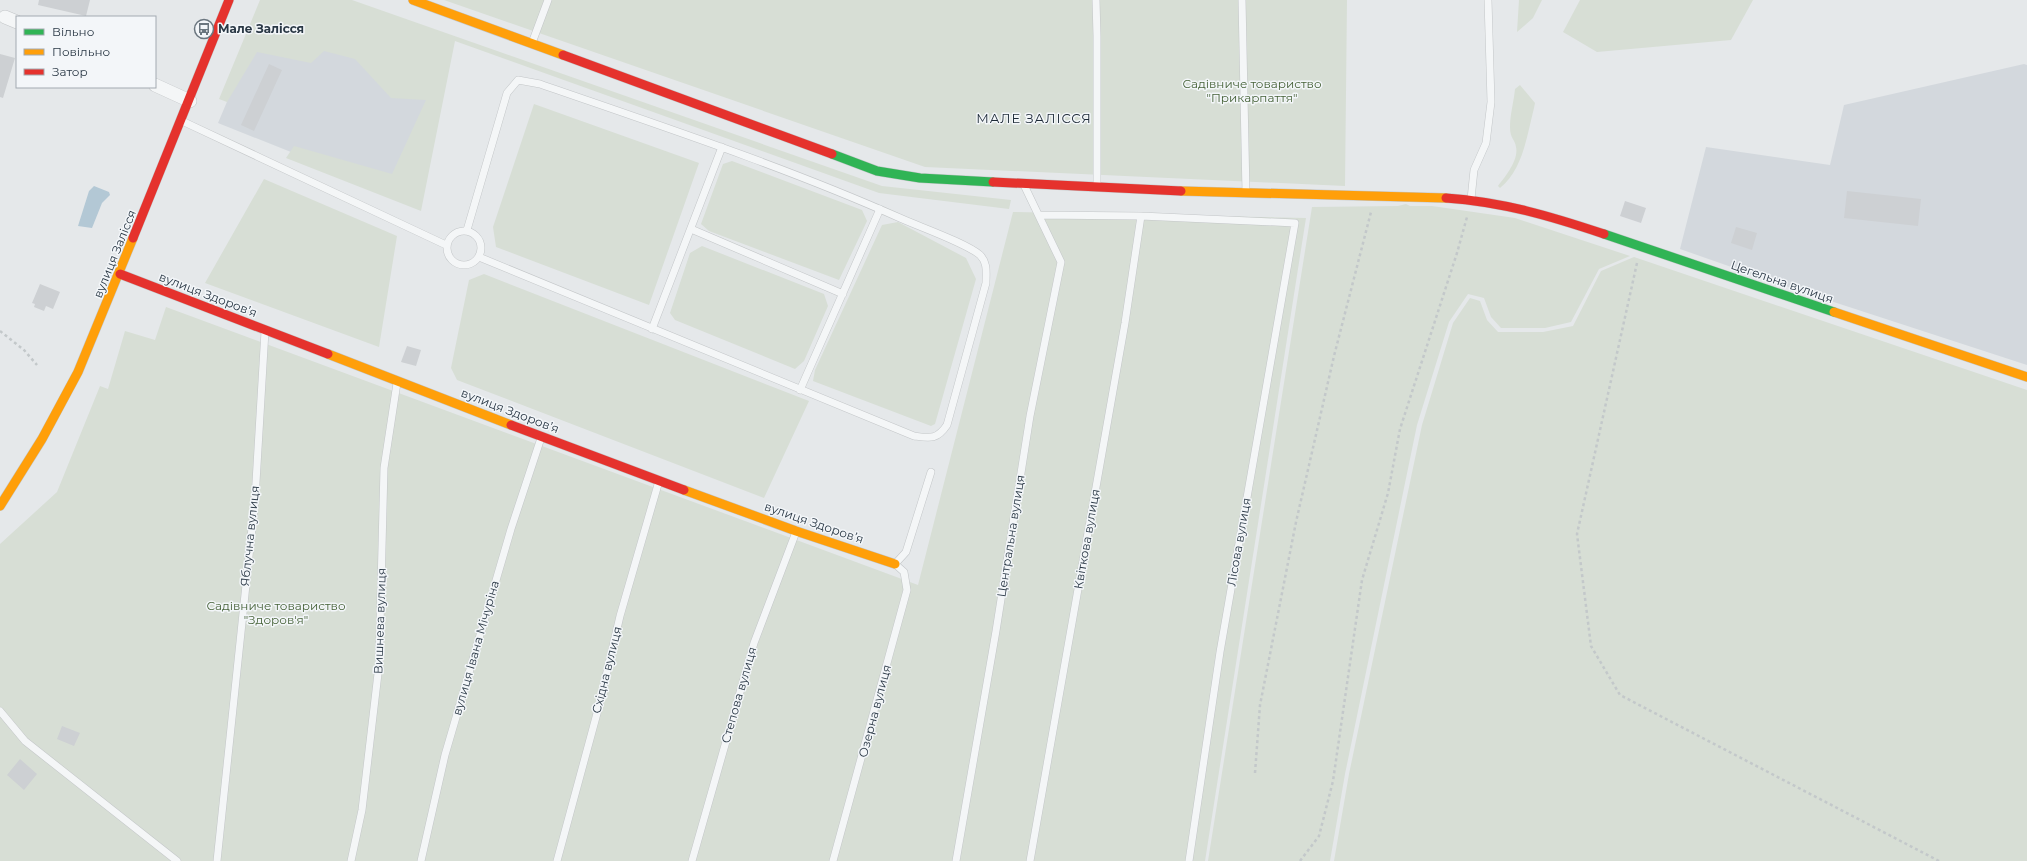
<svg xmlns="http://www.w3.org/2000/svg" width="2027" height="861" font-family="Montserrat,sans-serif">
<rect width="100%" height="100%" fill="#e5e8ea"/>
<path fill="#d3d8dd" d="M270,0L452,40L411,200L218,123Z
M2024,64L2027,65V365L1800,291L1680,249L1706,147L1830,165L1844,105Z"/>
<path fill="#d7ded5" d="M260,0H352L882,186L1011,200L1009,209L879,193L455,41L421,211L286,158L294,146L392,174L426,100L391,98L355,59L324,51L311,63L257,52L227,102L219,99Z
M444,0H1347L1345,186L925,167Z
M1519,0H1542L1533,18L1517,32Z
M1580,0H1753L1731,40L1597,52L1563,32Z
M1520,85L1535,103L1534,108C1527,135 1523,170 1500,188L1498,186C1505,177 1519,160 1516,147C1515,139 1510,139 1510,127C1510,114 1514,101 1515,89Z
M534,104L699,163L649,305L496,247L493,227Z
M732,161L862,210L867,221L839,280L709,231L701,224L723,164Z
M264,179L397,236L379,347L205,283Z
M1406,204L1410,206H1432L1515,218L1630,256L1599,269L1571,322L1545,328H1501L1491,317L1484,298L1468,294L1449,322L1417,425L1345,774L1330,861H1208L1312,207L1398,206Z
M1013,212L1306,218L1205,861H0V544L57,492L100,386L108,389L125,331L155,340L166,307L918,585Z
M898,222L966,258L976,279L935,424L931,426L813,381L815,370L882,225Z
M702,246L824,294L828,306L804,361L795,369L675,320L670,313L690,253Z
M1634,257L2027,390V861H1334L1349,774L1422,425L1453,323L1470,298L1480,301L1487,320L1498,332H1543L1573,326L1601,271Z
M484,274L809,401L764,498L457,380L451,368L469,280Z"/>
<path fill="#b3c8d5" d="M94,186L109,192L110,195L102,203L92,228L78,226L89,191Z"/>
<path fill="#cdd0d3" d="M39,0H90L86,16L38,5Z
M0,54L15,58L3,98L0,97Z
M269,64L282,70L254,131L241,125Z
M1847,191L1921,199L1918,226L1844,218Z
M1625,201L1646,208L1641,223L1620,216Z
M1736,227L1757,233L1752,250L1731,243Z
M40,284L60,292L53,309L46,306L44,311L34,307L35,304L32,303Z
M407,346L421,350L416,366L401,362Z
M62,726L80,733L74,746L57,739Z
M20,759L37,774L24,790L7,775Z"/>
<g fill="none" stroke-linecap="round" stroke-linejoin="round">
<defs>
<path id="lane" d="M1096,0L1097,36V186
M1242,0L1246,193
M532,43L548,0
M182,121L446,245
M1471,199L1474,170L1486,143L1491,102L1488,0
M1039,215L1141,216L1295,223L1220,652L1189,861
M691,229L843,294
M467,230L507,93L518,80L540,84C661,126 783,166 900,218C920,227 966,243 980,255C988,263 986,273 986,283L947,425C937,440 930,438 914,436L479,257
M447 248a17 17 0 1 1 34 0a17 17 0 1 1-34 0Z
M652,329L722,147
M800,390L880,209
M0,711L25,741L177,861
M217,861L255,499L265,331
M351,861L362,810L379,665L384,468L397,383
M421,861L445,755L511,529L541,438
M557,861L599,706L620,616L659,481
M692,861L754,643L796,532
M833,861L907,590L904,572L895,564L906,552L931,472
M956,861L996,631L1030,416L1061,262L1024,185
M1030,861L1125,323L1141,216"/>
<path id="street" d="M5,17L17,22
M155,85L190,101"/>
<path id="fast" d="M832,154L877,171L920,178L993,182
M1604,234L1834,312"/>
<path id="slow" d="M413,0L563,55
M1181,191L1446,198
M1834,312L2027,377
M328,354L511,425
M684,490L796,531L895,564
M0,506L42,439L78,372L133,238"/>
<path id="jam" d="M563,55L832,154
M993,182L1181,191
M1446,198C1503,202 1550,216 1604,234
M133,238L229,0
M120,274L328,354
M511,425L684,490"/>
</defs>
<use href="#lane" stroke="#c3c6c8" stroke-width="8"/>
<use href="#street" stroke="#c3c6c8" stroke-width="14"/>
<use href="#fast" stroke="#c3c6c8" stroke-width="10"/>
<use href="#slow" stroke="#c3c6c8" stroke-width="10"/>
<use href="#jam" stroke="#c3c6c8" stroke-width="10"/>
<path stroke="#c3c8ca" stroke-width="2.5" stroke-dasharray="3 3" stroke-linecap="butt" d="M1637,263L1577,534L1591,646L1620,695L1939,861
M0,331L24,350L37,365
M1255,773L1260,705L1296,522L1334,356L1371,212
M1300,861L1319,836L1333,781L1362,580L1388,493L1400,429L1457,253L1467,217"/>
<use href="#lane" stroke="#f4f6f7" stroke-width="7"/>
<use href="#street" stroke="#f4f6f7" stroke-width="13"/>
<use href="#fast" stroke="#30b455" stroke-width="9"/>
<use href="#slow" stroke="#ff9f0a" stroke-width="9"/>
<use href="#jam" stroke="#e5322d" stroke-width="9"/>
</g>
<defs>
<symbol id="bus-ring" viewBox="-11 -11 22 22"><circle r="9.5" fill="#f3f6f9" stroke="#6b767f" stroke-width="1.5"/><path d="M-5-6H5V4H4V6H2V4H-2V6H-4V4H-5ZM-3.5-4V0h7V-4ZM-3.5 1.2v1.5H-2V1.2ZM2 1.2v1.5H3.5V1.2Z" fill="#6b767f"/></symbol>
</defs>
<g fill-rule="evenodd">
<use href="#bus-ring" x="193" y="18" width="22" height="22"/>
</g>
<g text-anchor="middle" stroke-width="3" stroke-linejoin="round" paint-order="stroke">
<g font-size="12" font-weight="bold" fill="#2a3845" stroke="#f3f6f9" text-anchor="start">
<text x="218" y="33">Мале Залісся</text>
</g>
<g font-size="12" fill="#456137" stroke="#f3f6f9">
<text x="1252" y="88">Садівниче товариство<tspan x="1252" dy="14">"Прикарпаття"</tspan></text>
<text x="276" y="610">Садівниче товариство<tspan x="276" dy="14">"Здоров'я"</tspan></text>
</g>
<g font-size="12" fill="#2a3845" stroke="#f3f6f9">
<text transform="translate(115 254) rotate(-68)" y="4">вулиця Залісся</text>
<text transform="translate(1782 282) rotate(19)" y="4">Цегельна вулиця</text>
<text transform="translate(208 295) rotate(21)" y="4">вулиця Здоровʼя</text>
<text transform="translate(510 411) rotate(21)" y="4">вулиця Здоровʼя</text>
<text transform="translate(814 523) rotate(19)" y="4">вулиця Здоровʼя</text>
<text transform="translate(250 536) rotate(-84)" y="4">Яблучна вулиця</text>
<text transform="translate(1011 536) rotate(-81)" y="4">Центральна вулиця</text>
<text transform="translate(1087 539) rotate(-80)" y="4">Квіткова вулиця</text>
<text transform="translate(1239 542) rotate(-80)" y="4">Лісова вулиця</text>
<text transform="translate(380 621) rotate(-88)" y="4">Вишнева вулиця</text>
<text transform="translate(476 648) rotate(-74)" y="4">вулиця Івана Мічуріна</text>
<text transform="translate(607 670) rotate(-76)" y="4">Східна вулиця</text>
<text transform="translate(739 695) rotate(-74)" y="4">Степова вулиця</text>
<text transform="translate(875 711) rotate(-75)" y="4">Озерна вулиця</text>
</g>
<g font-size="13" letter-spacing="1" fill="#1c2936" stroke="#f3f6f9">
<text x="1034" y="123">МАЛЕ ЗАЛІССЯ</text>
</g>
</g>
<rect x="16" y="16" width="140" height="72" fill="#f3f6f9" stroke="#a3aab1"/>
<rect x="24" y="29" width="20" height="6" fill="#30b455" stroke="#a3aab1"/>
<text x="52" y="36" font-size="12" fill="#2a3845">Вільно</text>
<rect x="24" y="49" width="20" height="6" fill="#ff9f0a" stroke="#a3aab1"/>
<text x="52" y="56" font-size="12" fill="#2a3845">Повільно</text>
<rect x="24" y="69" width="20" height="6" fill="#e5322d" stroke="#a3aab1"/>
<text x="52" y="76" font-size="12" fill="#2a3845">Затор</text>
</svg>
